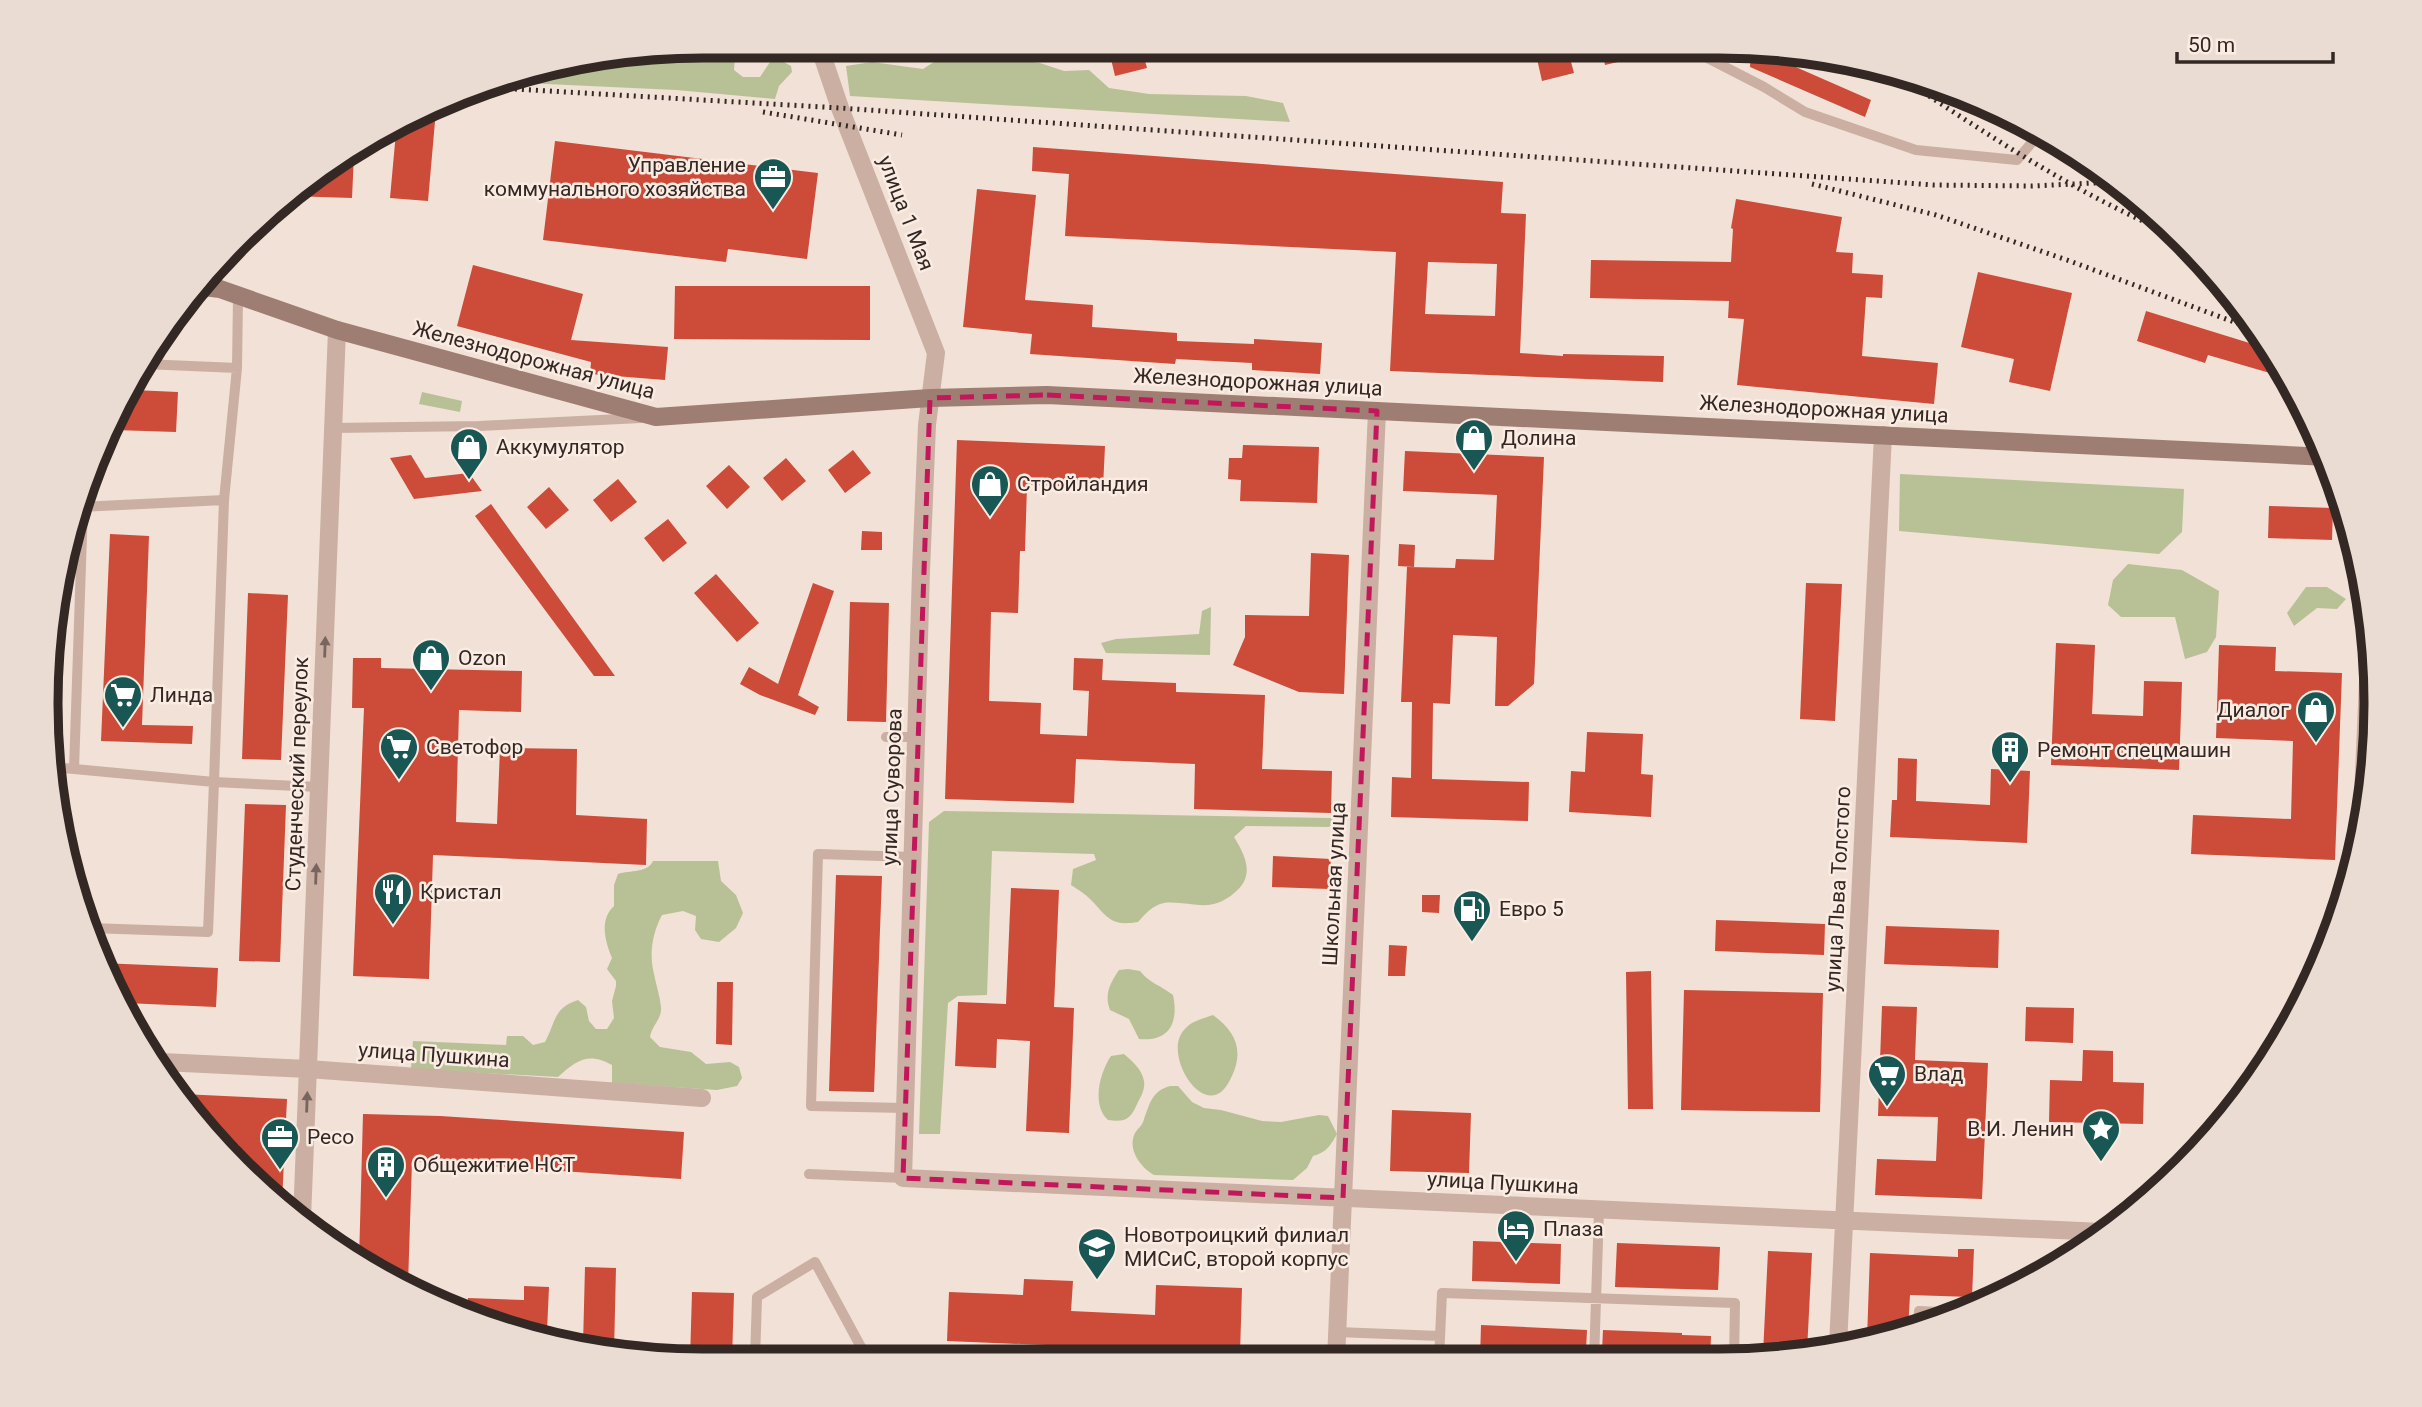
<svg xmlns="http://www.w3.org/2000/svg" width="2422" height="1407" font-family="Roboto,sans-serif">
<rect width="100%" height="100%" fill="#f2e1d6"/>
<path fill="#b8c196" d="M718,49L729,51L735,55L734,70L743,77H760L770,62L782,61L791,66L792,72L779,86L775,99L676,90L504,82L500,79L622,59L701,62L711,56Z
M986,55L1040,63L1064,71L1089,70L1109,88L1149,94L1246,96L1283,103L1290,122L850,96L846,66L872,62L923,69L937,60Z
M422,392L462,401L460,412L419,404Z
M1900,474L2184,489L2182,532L2159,554L1899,531Z
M2128,564L2182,570L2219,591L2216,637L2207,652L2185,659L2175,617H2121L2108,605L2113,580Z
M2306,587H2327L2346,599L2337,609L2317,608L2294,626L2287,613Z
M1211,607L1210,655L1106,653L1101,643L1116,639L1199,634L1202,611Z
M944,811L1332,818L1335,822L1329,827L1246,826L1234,837C1247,858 1255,877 1233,894C1226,900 1217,904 1208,905C1194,906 1178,901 1164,903C1153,905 1145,914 1138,922C1114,926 1109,920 1094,903C1088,896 1079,890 1071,885L1073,869L1096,860L1094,854L992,851L987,995L958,996L948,1003L940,1134H919L929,822Z
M653,861H718L721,881L736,895L743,913L736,928L719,942L701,939L695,930L696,916L683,911L662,915C652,934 649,954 654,974C656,985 660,996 661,1007C662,1019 652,1025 650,1037L660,1047L691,1052L706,1064L730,1062L739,1067L742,1078L737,1086L717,1090L612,1083V1065C588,1052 577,1060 558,1077L411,1069L413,1041L506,1045L507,1036H523L533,1045L545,1042C556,1022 553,1008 578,1000L586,1007L589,1021L596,1029H607L614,1018L612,1001L616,986V981L607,969L612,958C605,941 599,920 614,906V885L618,874C630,870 648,873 653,861Z
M1128,969L1140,971C1149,983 1162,986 1173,995C1179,1023 1169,1042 1139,1039L1129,1019L1110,1010C1104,995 1110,983 1119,970Z
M1213,1015C1228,1026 1240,1040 1237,1060C1236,1067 1233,1074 1230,1080C1207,1127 1161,1055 1184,1030C1191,1021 1202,1019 1213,1015Z
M1124,1054C1132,1061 1142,1069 1144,1081C1145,1089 1142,1095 1138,1102C1131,1118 1127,1123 1108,1120C1091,1105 1100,1072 1111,1056Z
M1170,1086H1178L1192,1102L1204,1108L1221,1110L1262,1121L1281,1122L1319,1115L1328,1116L1337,1134C1330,1146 1327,1152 1313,1156L1307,1168L1293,1180L1154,1175C1140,1167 1127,1149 1135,1133C1138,1128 1143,1125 1144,1119C1150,1103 1152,1091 1170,1086Z"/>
<path fill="#cc4b39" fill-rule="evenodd" d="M1108,46H1141L1147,68L1115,76Z
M1550,47H1567L1574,73L1542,81L1535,50Z
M1601,47H1655L1656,53L1605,65Z
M1751,47L1774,49L1773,57L1871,100L1865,117L1750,67Z
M436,110L428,201L390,198L396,132Z
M555,141L818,173L807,259L728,249L726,262L543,240Z
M1033,147L1503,182L1501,213L1526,214L1520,353L1563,356V354L1664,356L1663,382L1390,371L1396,252L1065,236L1069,174L1032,171ZM1428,262L1497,264L1495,316L1425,314Z
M354,154L352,198L290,196L303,181Z
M977,189L1036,195L1025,300L1093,305L1092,327L1177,333V341L1254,344V339L1322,343L1320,374L1252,370V363L1176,359L1175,364L1030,354L1032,334L963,327Z
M1736,199L1842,217L1836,252L1853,253L1852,273L1883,275L1882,298L1866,297L1862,356L1938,363L1934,404L1737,385L1744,319L1728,318L1729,301L1590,298L1591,260L1731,262L1733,229L1731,228Z
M473,265L583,294L571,340L668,347L665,380L590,374L591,362L457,326Z
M1978,272L2072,293L2050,391L2009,382L2014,359L1961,347Z
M675,286H870V340L674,339Z
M2146,311L2272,350L2287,378L2208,355L2205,363L2137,341Z
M133,390L178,392L176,432L115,430Z
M957,440L1105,446L1103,487L1027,485L1025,551H1020L1018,613L991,612L989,701L1041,703L1040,734L1087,736L1089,691L1073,690L1074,658L1103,659L1102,680L1176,683V692L1265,695L1262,769L1332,771L1331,813L1194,809L1195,764L1076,759L1074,803L945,799Z
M1243,445L1319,447L1317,503L1240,501L1241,480L1228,479L1229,458H1242Z
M853,450L871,473L845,493L828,470Z
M1405,451L1544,457L1534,684L1508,706H1495L1497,637L1453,635L1450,704L1433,703L1432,779L1529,782L1528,821L1391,817L1392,777L1411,778L1412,702H1401L1407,567L1455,568L1456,559L1494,560L1497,495L1403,491Z
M411,455L425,478L469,473L482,491L414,499L390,458Z
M786,458L806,481L782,501L763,478Z
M729,465L750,487L727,509L706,486Z
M618,479L637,502L611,522L593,500Z
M549,487L569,510L546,529L527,507Z
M491,504L511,532L615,676H594L475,516Z
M2269,506L2333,508L2332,540L2268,538Z
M668,519L687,543L663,562L644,538Z
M862,531L882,532V550H861Z
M110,534L149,536L142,725L193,726L192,744L101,741Z
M1399,544L1415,545L1414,567L1398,566Z
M1311,553L1349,555L1344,694L1299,692L1233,665L1245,637V615L1309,616Z
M716,574L759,623L737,642L694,593Z
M813,583L834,591L798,695L819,707L815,715L760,695L740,684L749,667L778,684Z
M1806,583L1842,584L1835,721L1800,719Z
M248,593L288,595L281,760L242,759Z
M850,602L889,603L886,722L847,721Z
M2056,643L2095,645L2092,714L2143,716L2144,681L2182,682L2179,770L2051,765Z
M2219,645L2276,647L2275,671L2342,673L2335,860L2191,854L2193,815L2291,819L2293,741L2216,738Z
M353,658H381V668L522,671L521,712L459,710L456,822L497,824L500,748L577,749L576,815L647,819L646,865L433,855L429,979L353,976L364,708H352Z
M1587,732L1643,734L1641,774L1653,775L1651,817L1569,812L1571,771L1585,772Z
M1898,758L1917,759L1916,801L1990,805L1991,769L2030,771L2027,843L1890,837L1892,800H1897Z
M245,804L286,805L280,962L239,961Z
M1273,856L1331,859L1329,889L1272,887Z
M836,875L882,876L874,1092L829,1091Z
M1011,888L1059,890L1054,1007L1074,1008L1069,1133L1026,1131L1030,1041L997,1039L996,1068L955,1066L958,1002L1006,1004Z
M1422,895H1440L1439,913L1422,912Z
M1716,920L1825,924L1824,955L1715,951Z
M1886,926L1999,930L1998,968L1884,964Z
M1389,945L1407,946L1405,976H1388Z
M101,963L218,968L216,1007L125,1003Z
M1651,971L1653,1109H1628L1626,972Z
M717,982H733L732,1045L716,1044Z
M1684,990L1823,993L1820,1112L1681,1110Z
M1882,1006L1917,1007L1915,1060L1988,1063L1982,1199L1875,1195L1877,1159L1936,1161L1938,1117L1878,1116Z
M2026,1007L2074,1008L2073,1043L2025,1041Z
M2083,1050L2113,1051V1082L2144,1083L2143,1124L2049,1122L2050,1080L2082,1081Z
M182,1094L287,1099L282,1202L238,1163L239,1145L217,1144L209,1137Z
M1392,1110L1471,1113L1469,1173L1390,1171Z
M363,1114L440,1116L684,1132L681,1179L412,1161L408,1285L359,1261Z
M1473,1241L1561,1244L1560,1284L1472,1281Z
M1617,1243L1720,1247L1718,1290L1615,1287Z
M1958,1249H1974L1972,1297L1910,1295L1908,1331L1867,1339L1870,1253L1958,1257Z
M1768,1251L1812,1253L1807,1351L1785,1355L1763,1354Z
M585,1267L616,1268L614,1351L583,1345Z
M1024,1279L1073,1281L1071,1311L1155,1315L1156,1285L1242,1288L1240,1353L947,1341L949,1292L1023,1295Z
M524,1286L549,1287L547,1331H530V1334L492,1327L467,1314L468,1298L524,1300Z
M692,1292L734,1293L732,1360H690Z
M1481,1325L1587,1330L1586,1350H1577L1576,1360H1480Z
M1603,1330L1682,1333V1335L1711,1336L1710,1360H1625V1352L1602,1351Z"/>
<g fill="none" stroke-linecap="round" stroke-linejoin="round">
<path stroke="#caafa2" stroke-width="10" d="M1690,49L1764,87L1805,112L1916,150L2017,160L2039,134
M144,364L237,368
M333,428L479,426L641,418
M83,506L74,769L214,782L224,500
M80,507L224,500L237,368L238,297
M886,737H916
M52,767L74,769
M89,928L208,932L214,782L319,787
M905,1108L811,1106L818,854L913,857
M809,1174L903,1178
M1918,1329L1919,1311L1961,1313
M1337,1332L1440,1336
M755,1360L757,1297L815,1262L868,1360
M1439,1360L1442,1293L1735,1303L1734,1360
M1594,1360L1599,1211"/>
<path stroke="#caafa2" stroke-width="18" d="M819,46L840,108L936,353L927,425L921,571L903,1178L2102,1232
M1689,47L1690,49
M2361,842L2370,636
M162,1062L308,1069L702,1098
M302,1219L337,330
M1838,1345L1883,435
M1336,1360L1377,411"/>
<path stroke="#9e7d73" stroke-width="18" d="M204,287L220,289L337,330L656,417L930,398L1047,395L2328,457"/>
<path stroke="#342825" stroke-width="5" stroke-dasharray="2 5" stroke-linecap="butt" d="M1894,73C1987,134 2081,198 2185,239
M480,87L840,108L1934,185L2032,186L2115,182
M763,112L902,135
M1812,184L1936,215L2067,260L2261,332"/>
</g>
<defs><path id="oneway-solid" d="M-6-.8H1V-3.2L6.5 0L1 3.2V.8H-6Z" transform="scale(1.75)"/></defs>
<g fill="#78655d">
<use href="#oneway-solid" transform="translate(325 647) rotate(-88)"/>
<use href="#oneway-solid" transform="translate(316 874) rotate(-88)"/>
<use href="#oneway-solid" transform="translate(307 1102) rotate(-88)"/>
</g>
<path fill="none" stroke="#c2185b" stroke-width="5" stroke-dasharray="14 9" stroke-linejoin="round" d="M1047,395L1377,411L1343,1198L903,1178L930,398Z"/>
<defs>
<symbol id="office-pin" viewBox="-11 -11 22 30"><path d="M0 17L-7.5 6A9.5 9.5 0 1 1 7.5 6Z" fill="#195754" stroke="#faece2"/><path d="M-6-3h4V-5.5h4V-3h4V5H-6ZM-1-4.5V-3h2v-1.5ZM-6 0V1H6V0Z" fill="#fff"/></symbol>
<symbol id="shop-pin" viewBox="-11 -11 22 30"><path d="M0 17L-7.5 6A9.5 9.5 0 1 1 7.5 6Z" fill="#195754" stroke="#faece2"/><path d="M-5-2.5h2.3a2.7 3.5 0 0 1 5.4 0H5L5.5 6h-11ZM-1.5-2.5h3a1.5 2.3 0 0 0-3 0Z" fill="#fff"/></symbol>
<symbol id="supermarket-pin" viewBox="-11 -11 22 30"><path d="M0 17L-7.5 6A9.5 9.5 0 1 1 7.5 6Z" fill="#195754" stroke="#faece2"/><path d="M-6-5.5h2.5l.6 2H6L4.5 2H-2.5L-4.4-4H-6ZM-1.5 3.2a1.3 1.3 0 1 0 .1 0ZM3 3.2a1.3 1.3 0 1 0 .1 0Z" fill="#fff"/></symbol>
<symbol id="building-pin" viewBox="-11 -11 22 30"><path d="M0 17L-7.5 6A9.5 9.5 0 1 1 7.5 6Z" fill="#195754" stroke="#faece2"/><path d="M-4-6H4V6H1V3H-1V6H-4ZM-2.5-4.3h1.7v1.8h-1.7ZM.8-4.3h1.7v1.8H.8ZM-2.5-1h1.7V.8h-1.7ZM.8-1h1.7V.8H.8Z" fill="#fff"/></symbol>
<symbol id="restaurant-pin" viewBox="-11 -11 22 30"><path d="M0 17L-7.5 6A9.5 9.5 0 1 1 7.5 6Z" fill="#195754" stroke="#faece2"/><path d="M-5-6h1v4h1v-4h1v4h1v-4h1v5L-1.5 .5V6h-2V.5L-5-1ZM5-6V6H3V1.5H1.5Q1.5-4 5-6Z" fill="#fff"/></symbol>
<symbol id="fuel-pin" viewBox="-11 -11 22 30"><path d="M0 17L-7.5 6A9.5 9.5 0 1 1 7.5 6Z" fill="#195754" stroke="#faece2"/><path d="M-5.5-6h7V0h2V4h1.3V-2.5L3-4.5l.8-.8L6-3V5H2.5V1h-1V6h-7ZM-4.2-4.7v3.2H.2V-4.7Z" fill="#fff"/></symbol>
<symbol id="sight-pin" viewBox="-11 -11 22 30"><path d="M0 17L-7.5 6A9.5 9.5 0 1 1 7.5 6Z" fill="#195754" stroke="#faece2"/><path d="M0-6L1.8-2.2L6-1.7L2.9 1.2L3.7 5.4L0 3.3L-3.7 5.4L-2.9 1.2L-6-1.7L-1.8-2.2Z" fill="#fff"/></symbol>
<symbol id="hotel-pin" viewBox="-11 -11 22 30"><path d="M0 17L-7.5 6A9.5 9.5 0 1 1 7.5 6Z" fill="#195754" stroke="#faece2"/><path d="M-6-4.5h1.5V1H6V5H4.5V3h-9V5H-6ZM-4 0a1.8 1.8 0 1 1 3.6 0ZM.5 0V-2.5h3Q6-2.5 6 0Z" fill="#fff"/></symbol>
<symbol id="university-pin" viewBox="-11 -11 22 30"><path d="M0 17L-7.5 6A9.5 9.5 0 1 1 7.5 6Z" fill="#195754" stroke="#faece2"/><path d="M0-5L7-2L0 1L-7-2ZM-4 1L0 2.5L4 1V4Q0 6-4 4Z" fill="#fff"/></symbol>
</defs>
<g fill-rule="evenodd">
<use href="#office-pin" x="751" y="155" width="44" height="60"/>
<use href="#shop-pin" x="1452" y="416" width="44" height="60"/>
<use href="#shop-pin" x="447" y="425" width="44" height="60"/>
<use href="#shop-pin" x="968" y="462" width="44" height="60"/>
<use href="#shop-pin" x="409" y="636" width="44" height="60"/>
<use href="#supermarket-pin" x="101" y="673" width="44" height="60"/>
<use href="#shop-pin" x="2294" y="688" width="44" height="60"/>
<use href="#supermarket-pin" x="377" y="725" width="44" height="60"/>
<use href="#building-pin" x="1988" y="728" width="44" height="60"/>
<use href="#restaurant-pin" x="371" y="870" width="44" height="60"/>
<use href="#fuel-pin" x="1450" y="887" width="44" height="60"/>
<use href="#supermarket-pin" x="1865" y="1052" width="44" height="60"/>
<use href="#sight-pin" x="2079" y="1107" width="44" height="60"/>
<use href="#office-pin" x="258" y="1115" width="44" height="60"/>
<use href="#building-pin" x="364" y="1143" width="44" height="60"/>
<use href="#hotel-pin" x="1494" y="1207" width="44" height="60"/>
<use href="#university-pin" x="1075" y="1225" width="44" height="60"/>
</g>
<g text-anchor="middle" stroke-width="5" stroke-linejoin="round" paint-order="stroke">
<g font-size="21" fill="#342825" stroke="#faece2" text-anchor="start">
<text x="746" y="172" text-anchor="end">Управление<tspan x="746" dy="24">коммунального хозяйства</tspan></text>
<text x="1501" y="445">Долина</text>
<text x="496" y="454">Аккумулятор</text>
<text x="1017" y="491">Стройландия</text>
<text x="458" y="665">Ozon</text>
<text x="150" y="702">Линда</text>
<text x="2289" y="717" text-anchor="end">Диалог</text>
<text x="426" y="754">Светофор</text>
<text x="2037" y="757">Ремонт спецмашин</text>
<text x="420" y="899">Кристал</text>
<text x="1499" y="916">Евро 5</text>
<text x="1914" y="1081">Влад</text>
<text x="2074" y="1136" text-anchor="end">В.И. Ленин</text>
<text x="307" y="1144">Ресо</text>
<text x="413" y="1172">Общежитие НСТ</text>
<text x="1543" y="1236">Плаза</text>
<text x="1124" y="1242">Новотроицкий филиал<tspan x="1124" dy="24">МИСиС, второй корпус</tspan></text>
</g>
<g font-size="21" fill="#342825" stroke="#faece2">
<text transform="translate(906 213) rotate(69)" y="7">улица 1 Мая</text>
<text transform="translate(534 360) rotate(15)" y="7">Железнодорожная улица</text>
<text transform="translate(1258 382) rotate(3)" y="7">Железнодорожная улица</text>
<text transform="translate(1824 409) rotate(3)" y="7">Железнодорожная улица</text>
<text transform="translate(297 774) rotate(-88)" y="7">Студенческий переулок</text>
<text transform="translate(892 787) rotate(-88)" y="7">улица Суворова</text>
<text transform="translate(1334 884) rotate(-87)" y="7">Школьная улица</text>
<text transform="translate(1838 889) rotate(-87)" y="7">улица Льва Толстого</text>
<text transform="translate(434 1055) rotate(4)" y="7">улица Пушкина</text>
<text transform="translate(1503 1183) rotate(3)" y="7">улица Пушкина</text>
</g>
</g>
<path d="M0 0H2422V1407H0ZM703 58H1719A645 645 0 0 1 2364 703V704A645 645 0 0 1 1719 1349H703A645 645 0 0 1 58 704V703A645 645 0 0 1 703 58Z" fill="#eadcd3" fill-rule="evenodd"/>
<path fill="none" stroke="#342825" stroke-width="9" d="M703 58H1719A645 645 0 0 1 2364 703V704A645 645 0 0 1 1719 1349H703A645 645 0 0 1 58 704V703A645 645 0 0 1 703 58Z"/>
<path d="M2177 52v10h156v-10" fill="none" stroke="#342825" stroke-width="3.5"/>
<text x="2188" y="52" font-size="21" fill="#342825" stroke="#faece2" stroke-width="5" paint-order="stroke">50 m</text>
</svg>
